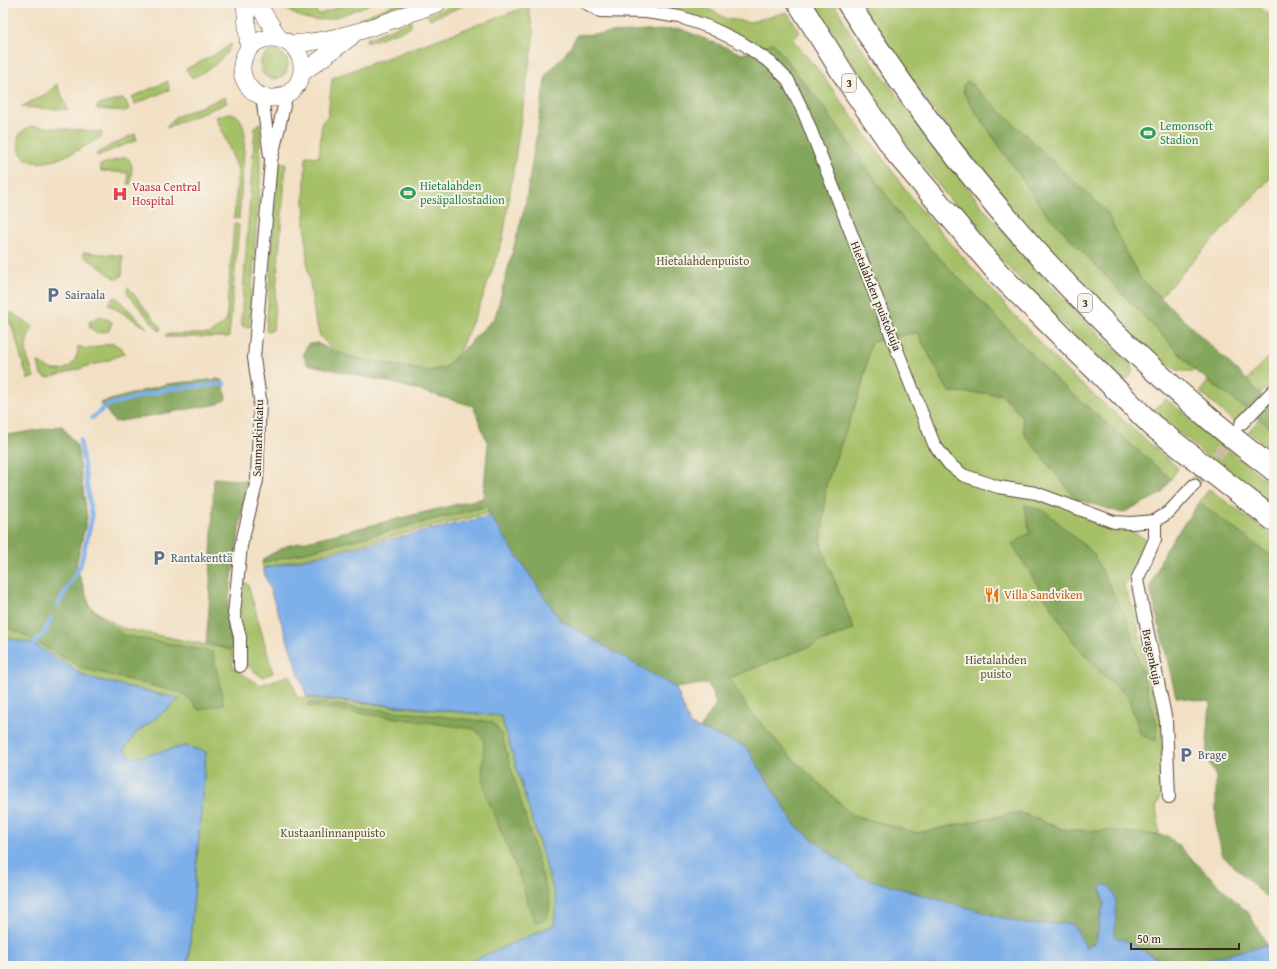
<svg xmlns="http://www.w3.org/2000/svg" width="1277" height="969" font-family="'Gentium Book Plus',serif">
<rect width="100%" height="100%" fill="#f7f3e8"/>
<filter id="ink" filterUnits="userSpaceOnUse"><feTurbulence type="fractalNoise" baseFrequency=".025" numOctaves="2"/><feDisplacementMap in="SourceGraphic" scale="8" xChannelSelector="R" yChannelSelector="G"/><feConvolveMatrix kernelMatrix="1 2 1 2 8 2 1 2 1" color-interpolation-filters="sRGB"/></filter>
<filter id="wash" filterUnits="userSpaceOnUse"><feTurbulence type="fractalNoise" baseFrequency=".012" numOctaves="4" result="noise"/><feDisplacementMap in="SourceGraphic" scale="16" xChannelSelector="R" yChannelSelector="G"/><feGaussianBlur stdDeviation="0.9" result="paint"/><feColorMatrix in="noise" values="0 0 0 0 0 0 0 0 0 0 0 0 0 0 0 0 0 1.4 0 .05"/><feComposite in="paint" operator="in"/></filter>
<g filter="url(#wash)">
<rect width="100%" height="100%" fill="#f2e0c4"/>
<path fill="#a6c067" stroke="#707542" d="M278,3H314L318,15L348,3H372C335,18 313,32 278,3Z
M398,3L408,4L360,22L359,19Z
M459,3H471L430,19L427,15Z
M595,3H698L727,19L750,22L787,12L800,32L793,40L819,71L917,205L1000,299L1065,370L1178,468L1171,479L1056,380L906,223L827,112L773,43L762,47C725,30 692,10 650,5C632,3 613,7 595,3Z
M812,3H834L851,33L920,127L985,210L1076,313L1132,365V374L1126,381L1107,371L975,232L899,134Z
M860,3H1256L1274,19V174L1159,298L1141,279L1126,253L978,91L968,81L963,85L964,93L971,105L1045,212L1196,371H1180L1159,362L1106,313L1030,232L918,91Z
M528,6L534,34L503,238L482,300L459,352L445,368L428,371L355,358L333,351L320,336L315,319L307,262L304,201L306,156L319,157L322,122L328,116L332,78Z
M411,21V27L367,43L366,39Z
M232,43C224,61 210,69 192,78L186,69L218,53Z
M260 65a14 14 0 1 1 28 0a14 14 0 1 1-28 0Z
M168,81L169,90L135,104L132,97Z
M57,84L68,110L21,107L46,94Z
M225,97L227,103L166,128L175,117Z
M122,99L126,101L129,109L126,111L97,109V105Z
M227,113C241,112 244,126 245,137L239,219L234,218L238,169L216,117Z
M260,123V178L249,328L242,326L241,322L255,127Z
M32,126L100,132L102,133L101,137C84,147 32,180 20,151C17,143 17,137 22,131Z
M135,134L137,140L97,156L96,154L113,144Z
M125,157L129,159L132,166L131,184H128V173L101,171L100,165Z
M278,162L286,163L273,330L266,331Z
M234,224L239,225L229,337H166V334H209L226,322Z
M83,252L123,256L122,276L116,279L84,256Z
M128,287L161,328L159,331L127,293Z
M117,297L119,300L147,328L108,304L113,298Z
M11,312L33,327C21,349 27,355 34,377L28,380L12,326L7,318Z
M101,316L112,322L109,331L97,333L89,327L90,321Z
M917,332L949,392L1001,394L1022,417L1025,435L1076,499L1089,522L1130,530L1147,540L1124,587L1133,608L1162,727V793L1156,805L1159,835L1116,831L1065,830L1019,812L917,833L852,815L785,751L748,709L729,678L854,629L821,547L826,485L862,386L871,342Z
M113,343L121,348L125,353L109,360L48,378L41,375L38,362C56,377 78,371 78,346L87,349Z
M1274,352V381L1260,395L1247,380Z
M1208,381L1247,409L1235,423L1200,392Z
M1166,399L1274,487V509L1252,494L1153,411Z
M1260,419L1274,430V451L1248,432Z
M62,426L77,446L87,518L76,565L90,607L121,628L232,650L233,668L260,685L290,675L297,697L501,716L557,902L554,925L460,966H188L206,752L185,746L133,758L124,750L136,733L180,699L86,677L68,666L3,687V436Z
M1209,489L1274,537V558L1199,503Z
M487,506L489,513L263,568L262,563Z
M244,582L248,584L273,673L262,677L244,663L238,612Z"/>
<path fill="#84a65c" stroke="#60683d" d="M681,29L742,54L773,43L827,112L906,223L1056,380L1171,479L1161,494L1122,513L1076,499L1025,435L1022,417L1002,394L949,392L917,332L871,342L862,386L826,485L821,547L854,629L729,678L748,709L785,751L852,815L917,833L1019,812L1065,830L1116,831L1168,836L1249,914L1267,945L1180,966C1156,966 1137,943 1114,937V923L1100,890L1104,903L1099,924L1096,942L1086,947L1073,924H1024L860,877L795,825L746,747L700,729L716,704L708,683L676,688L560,620L490,516L487,506L262,563L263,559L286,546L483,498L488,444L473,406L397,384L307,364L303,354L308,344L317,343L333,351L355,358L428,371L445,368L495,317L525,206L546,75L566,53L577,35Z
M968,81L1107,212L1126,253L1141,279L1247,380L1260,395L1274,401V430L1196,371L1045,212L971,105L964,93L963,85Z
M218,379L223,381L226,399L218,404L115,422L100,403L167,384Z
M62,426L77,446L87,518L76,565L90,607L123,635L213,652L224,704L199,710L185,694L82,668L21,633L3,627V436Z
M214,478L247,481L228,604L232,650L206,643L209,610Z
M1199,503L1274,558V904L1223,856L1216,829V777L1206,756L1210,702L1176,697L1150,587L1165,550Z
M1024,504L1046,512L1093,553L1127,620L1157,724L1156,741L1141,735L1128,697L1101,673L1071,639L1012,544L1030,533Z
M309,702L492,722L501,733L550,903L547,919L534,922L519,875L487,797L482,778L484,740L475,729L307,706Z"/>
<path fill="#7dafe9" stroke="#5c6c84" d="M490,516L560,620L676,688L690,725L746,747L795,825L860,877L1024,924H1073L1086,947L1096,942L1099,924L1104,904L1101,888L1102,886L1108,885C1121,896 1114,922 1115,937L1124,940L1170,966H460L554,925L557,902L501,716L307,697L263,569Z
M3,637L34,644L86,677L180,699L136,733L124,750L133,758L185,746L206,752L188,966H3Z
M1267,945L1274,950V966H1180Z"/>
<g fill="none" stroke-linecap="round" stroke-linejoin="round">
<path stroke="#7dafe9" stroke-width="4.5" d="M92,418L108,405L167,389L224,384
M58,605L80,566L92,518L80,440
M34,644L45,631L51,619"/>
</g>
</g>
<g filter="url(#ink)">
<g fill="none" stroke-linecap="round" stroke-linejoin="round">
<path stroke="#cdbca3" stroke-width="12" stroke-dasharray="12 6" stroke-linecap="butt" d="M1194,485L1235,433"/>
<defs>
<path id="street" d="M586,3L600,11L646,12L680,17L709,27L742,43L771,63L788,80L804,113L934,444L949,464L963,475L998,487L1036,493L1114,522L1131,523L1155,521L1169,512L1194,485
M262,96L270,156
M1241,424L1274,390
M1155,521V539L1137,580L1166,721L1169,797
M240,666V637L234,614L241,546L257,480L260,399L254,358L271,161L287,93"/>
<path id="secondary" d="M245,3L249,49
M257,3L279,38
M242 68a30 30 0 1 1 60 0a30 30 0 1 1-60 0Z
M291,44C344,41 389,21 438,3
M302,73L351,37"/>
<path id="highway" d="M799,3L849,83L898,155L999,274L1153,426L1274,520
M848,3C961,182 1105,342 1274,470"/>
</defs>
<use href="#street" stroke="#564537" stroke-width="14"/>
<use href="#secondary" stroke="#564537" stroke-width="18"/>
<use href="#highway" stroke="#564537" stroke-width="24"/>
<use href="#street" stroke="#fff" stroke-width="12"/>
<use href="#secondary" stroke="#fff" stroke-width="17"/>
<use href="#highway" stroke="#fff" stroke-width="22"/>
</g>
</g>
<defs>
<symbol id="stadium-bare" viewBox="-9 -9 18 18"><path d="M0-5a6.5 5 0 1 0 0 10a6.5 5 0 1 0 0-10ZM-3.5-1.8h7v3.6h-7Z" fill="#2e9e5b" stroke="#f7f3e8" stroke-width="2.5" paint-order="stroke"/></symbol>
<symbol id="hospital-bare" viewBox="-9 -9 18 18"><path d="M-5-5h3v3.5h4V-5h3V5h-3V1.5h-4V5h-3Z" fill="#e0444e" stroke="#f7f3e8" stroke-width="2.5" paint-order="stroke"/></symbol>
<symbol id="parking-bare" viewBox="-9 -9 18 18"><path d="M-3.5-5.5H1a3.5 3.5 0 0 1 0 7H-1V5.5H-3.5ZM-1-3.4V-.6H.8a1.4 1.4 0 0 0 0-2.8Z" fill="#5c6f8a" stroke="#f7f3e8" stroke-width="2.5" paint-order="stroke"/></symbol>
<symbol id="restaurant-bare" viewBox="-9 -9 18 18"><path d="M-5-6h1v4h1v-4h1v4h1v-4h1v5L-1.5 .5V6h-2V.5L-5-1ZM5-6V6H3V1.5H1.5Q1.5-4 5-6Z" fill="#e8710a" stroke="#f7f3e8" stroke-width="2.5" paint-order="stroke"/></symbol>
</defs>
<g fill-rule="evenodd">
<use href="#stadium-bare" x="1137" y="122" width="22" height="22"/>
<use href="#stadium-bare" x="397" y="182" width="22" height="22"/>
<use href="#hospital-bare" x="109" y="183" width="22" height="22"/>
<use href="#parking-bare" x="42" y="284" width="22" height="22"/>
<use href="#parking-bare" x="148" y="547" width="22" height="22"/>
<use href="#restaurant-bare" x="981" y="584" width="22" height="22"/>
<use href="#parking-bare" x="1175" y="744" width="22" height="22"/>
</g>
<g text-anchor="middle" stroke-width="4" stroke-linejoin="round" paint-order="stroke">
<g fill="#f7f3e8" stroke="#73665b" stroke-width="1">
<rect x="842" y="74" width="14" height="18" rx="3"/>
<rect x="1078" y="294" width="14" height="18" rx="3"/>
</g>
<g font-size="11" font-weight="bold" fill="#3b2a1e">
<text x="849" y="87">3</text>
<text x="1085" y="307">3</text>
</g>
<g font-size="12" fill="#27864d" stroke="#f7f3e8" text-anchor="start">
<text x="1160" y="130">Lemonsoft<tspan x="1160" dy="14">Stadion</tspan></text>
<text x="420" y="190">Hietalahden<tspan x="420" dy="14">pesäpallostadion</tspan></text>
</g>
<g font-size="12" fill="#be3a42" stroke="#f7f3e8" text-anchor="start">
<text x="132" y="191">Vaasa Central<tspan x="132" dy="14">Hospital</tspan></text>
</g>
<g font-size="12" fill="#5b5734" stroke="#f7f3e8">
<text x="703" y="265">Hietalahdenpuisto</text>
<text x="996" y="664">Hietalahden<tspan x="996" dy="14">puisto</tspan></text>
<text x="333" y="837">Kustaanlinnanpuisto</text>
</g>
<g font-size="12" fill="#4e5e75" stroke="#f7f3e8" text-anchor="start">
<text x="65" y="299">Sairaala</text>
<text x="171" y="562">Rantakenttä</text>
<text x="1198" y="759">Brage</text>
</g>
<g font-size="12" fill="#3b2a1e" stroke="#f7f3e8">
<text transform="translate(876 296) rotate(68)" y="4">Hietalahden puistokuja</text>
<text transform="translate(258 438) rotate(-88)" y="4">Sanmarkinkatu</text>
<text transform="translate(1152 657) rotate(78)" y="4">Bragenkuja</text>
</g>
<g font-size="12" fill="#c56008" stroke="#f7f3e8" text-anchor="start">
<text x="1004" y="599">Villa Sandviken</text>
</g>
</g>
<rect width="1277" height="969" fill="none" stroke="#f7f3e8" stroke-width="16"/>
<path d="M1131 943v6h108v-6" fill="none" stroke="#3b2a1e" stroke-width="2"/>
<text x="1137" y="943" font-size="12" fill="#3b2a1e" stroke="#f7f3e8" stroke-width="3" paint-order="stroke">50 m</text>
</svg>
